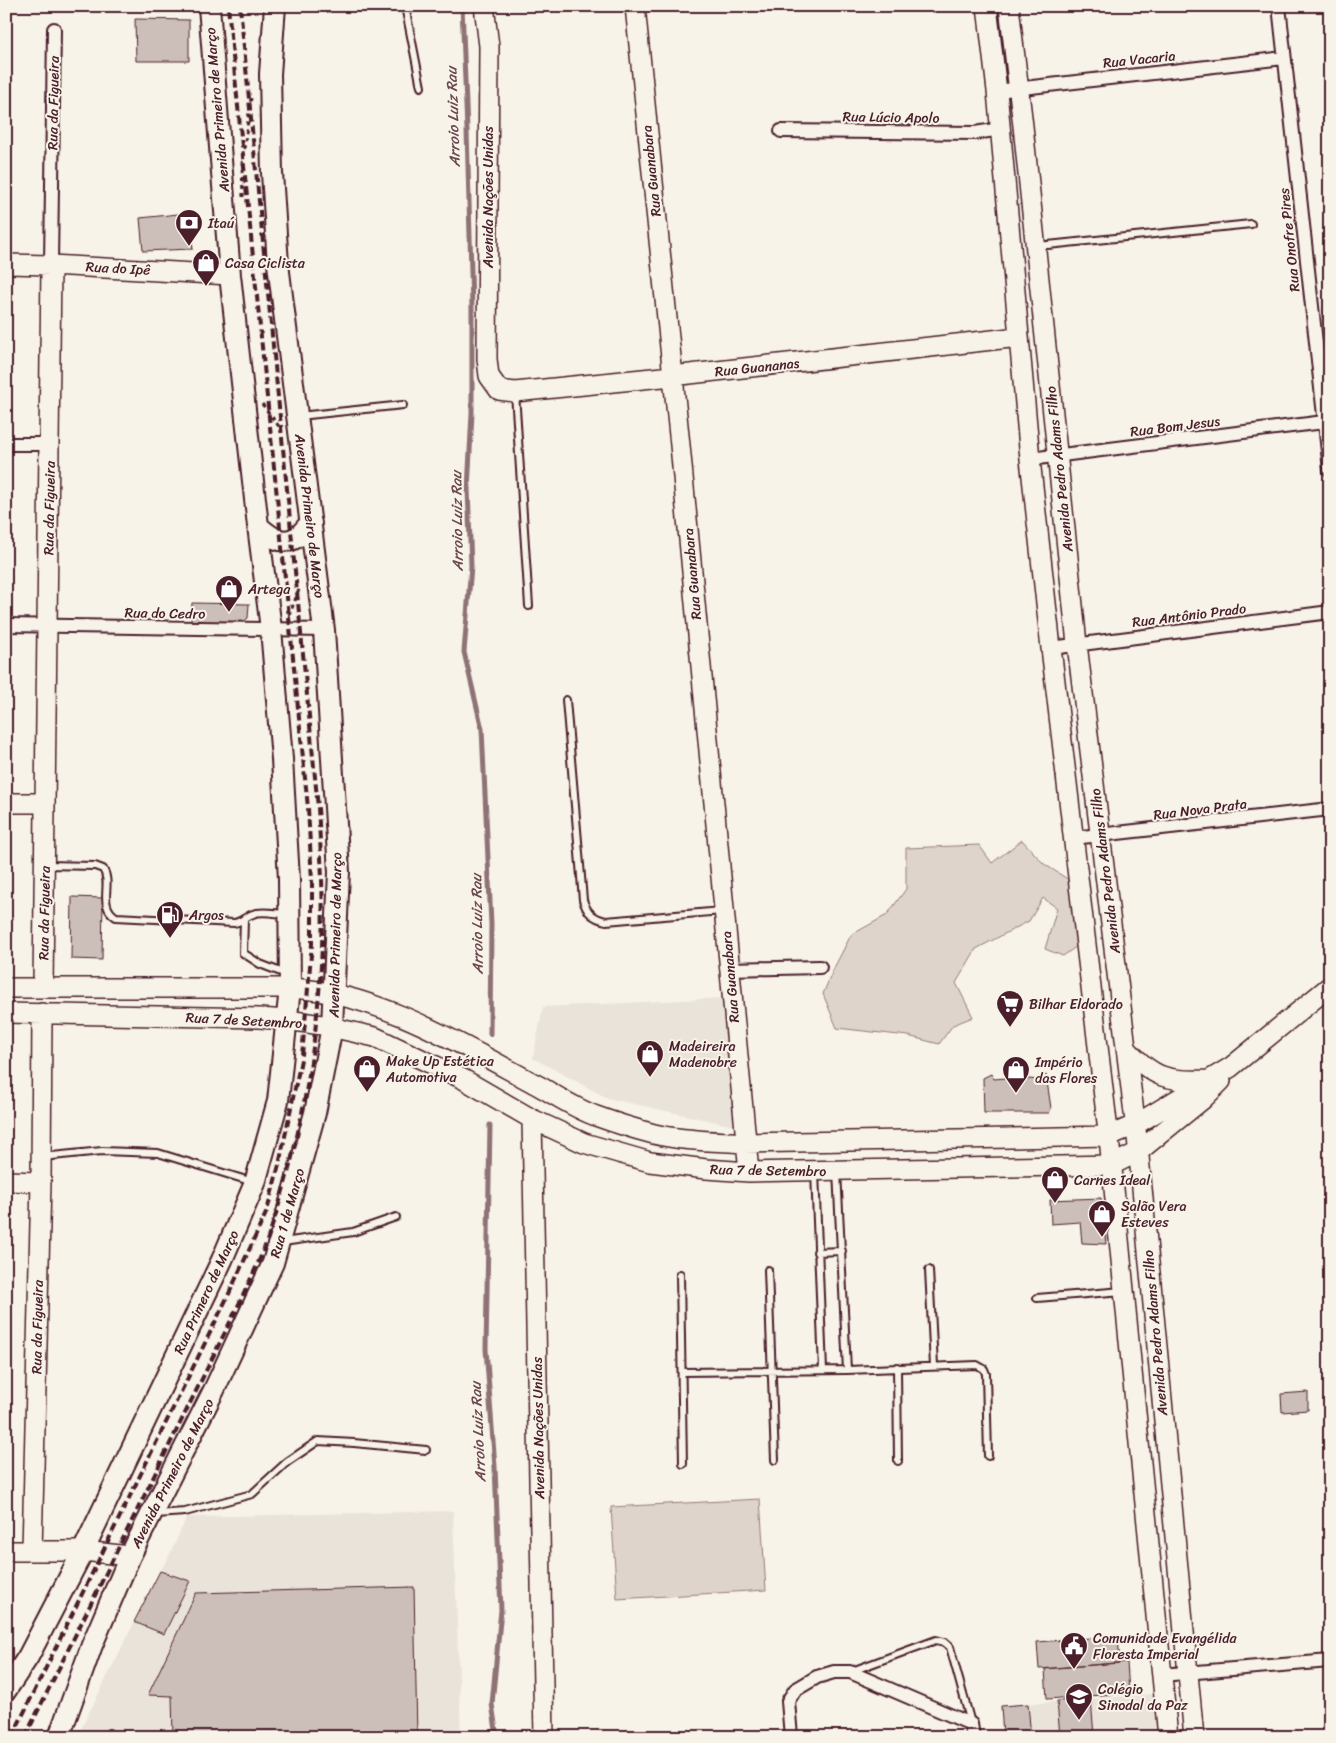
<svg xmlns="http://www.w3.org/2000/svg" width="1336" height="1743" font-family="Sriracha,sans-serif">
<rect width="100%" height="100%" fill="#f7f3e8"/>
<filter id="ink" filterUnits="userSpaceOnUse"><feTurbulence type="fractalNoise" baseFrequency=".02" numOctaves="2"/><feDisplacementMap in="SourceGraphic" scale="10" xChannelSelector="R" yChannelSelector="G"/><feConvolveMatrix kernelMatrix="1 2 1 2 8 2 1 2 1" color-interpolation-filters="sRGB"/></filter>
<g filter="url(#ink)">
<path fill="#eae3da" d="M724,998L734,1126L607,1098L533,1058L543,1007Z
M453,1511L461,1737H77L160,1571L167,1560L187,1517Z
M1154,1694L1158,1737H1003L1001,1706Z"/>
<path fill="#ded4cc" stroke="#947a7c" d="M1022,840L1044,864L1069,880L1077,946L1063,956L1045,949L1057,908L1043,898L1029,921L976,949L956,983L973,1017L953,1025L939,1044L908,1036L837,1028L823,994L834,968L851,935L887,915L906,889V848L979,845L992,863Z
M760,1499L766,1590L617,1599L611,1507Z"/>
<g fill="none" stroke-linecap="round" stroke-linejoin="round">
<path stroke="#8e7275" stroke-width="5" d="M462,6L467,130L472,307V413L468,489L471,566L464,652L482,729L491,924L490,1034
M490,1125L486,1349L495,1467L501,1610L492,1704L497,1737"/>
</g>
<path fill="#ccbfb9" stroke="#4a1f2b" d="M135,19L189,20V61H136Z
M188,213L193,249L143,251L140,218Z
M192,603L249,604L248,618L242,623H191Z
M72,897L103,898L102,960L71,959Z
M991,1074L994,1079L1006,1078L1016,1074L1018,1078L1039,1080L1046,1075L1051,1108L1049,1113H984L983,1078Z
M1101,1198L1106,1244L1082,1243L1080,1222L1051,1224L1050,1200Z
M1308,1392V1410L1282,1412L1281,1394Z
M160,1571L190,1581L164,1634L134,1622Z
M414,1587L417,1737H173L172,1696L148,1695L196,1593Z
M1118,1636L1120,1663L1039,1669L1037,1642Z
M1127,1662L1129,1693L1047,1699L1045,1669Z
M1091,1699L1094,1736L1060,1737L1057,1701Z
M1028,1704L1031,1737H1003L1001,1706Z"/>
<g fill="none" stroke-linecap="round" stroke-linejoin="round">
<defs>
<path id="lane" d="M405,6L421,87
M1038,246L1251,224
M515,393L529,606
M299,416L403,405
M566,700L583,900C587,913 593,918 606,921L722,911
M45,865L95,866L103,869C113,884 97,905 116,917L234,923C242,922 246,916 253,914C262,910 277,914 286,914
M244,920L243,953L260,964L286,974
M42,1157L102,1151L158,1153L253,1182
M837,1171L847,1370
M815,1172L823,1370
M283,1242L353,1232L396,1217
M817,1252L842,1251
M768,1270L775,1460
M929,1270L934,1366
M680,1274L683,1464
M1037,1298L1123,1291
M897,1367L898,1461
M682,1372L847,1370L977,1365L984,1369L986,1374L988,1456
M156,1514L185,1512L252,1494L287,1462L318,1441L354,1443L426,1450
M852,1671L936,1640L944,1642L950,1647L971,1723
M108,1737L109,1733"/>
<path id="street" d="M1279,6L1330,470
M997,91L1284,58
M781,131L975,133L1001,129
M51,265L54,29
M6,444H49
M1030,459L1324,422
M6,625L324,630
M1051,648L1330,612
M1073,838L1330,809
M729,969L820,967
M1161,1675L1330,1661
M791,1737L788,1701L795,1690L817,1677L834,1672H850L971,1724L973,1737"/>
<path id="secondary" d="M484,6L489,46L487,359L489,376L499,390L515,392L672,376L1019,337
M635,6L680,445L749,1172
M987,6L997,91L1030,459L1051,648L1110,1148L1168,1737
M1009,6L1023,126L1077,644L1138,1146L1194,1737
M6,264L51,265L230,275
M6,803H45
M6,988H290C377,992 464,1046 539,1086C557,1096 576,1109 596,1116C615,1123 635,1129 654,1134C683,1141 715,1141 745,1143L1109,1136L1135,1125L1231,1067L1330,986
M43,988L51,265
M6,1013L259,1018L287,1020L322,1025L375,1037L463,1079L532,1119L584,1143L650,1162L706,1169L749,1172L1112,1165L1138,1152L1202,1100L1221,1081
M1126,1048C1153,1078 1168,1082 1208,1080
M532,1119L544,1737
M6,1181L41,1182
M6,1551H83L130,1556
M32,1551L41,1182L42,1013"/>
<path id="primary" d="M258,526C268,535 282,547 297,537C302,534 306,527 311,523
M6,1690L28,1657L83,1551L222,1260L255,1183L278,1101L290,988L289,879L282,759L271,629L258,526L230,275L209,6
M59,1737L92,1645L130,1556L214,1390L273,1263L315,1113L332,1027L339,872L324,630L278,264L272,173L270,74L275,6"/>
</defs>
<use href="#lane" stroke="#4a1f2b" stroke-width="10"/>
<use href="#street" stroke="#4a1f2b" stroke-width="16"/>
<use href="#secondary" stroke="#4a1f2b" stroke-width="22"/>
<use href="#primary" stroke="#4a1f2b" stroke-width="24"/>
<path stroke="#4a1f2b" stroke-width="3" stroke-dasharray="4 4" stroke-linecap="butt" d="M243,197L242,164L251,98
M262,404L281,429
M289,616L300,587"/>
<use href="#lane" stroke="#f7f3e8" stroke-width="6"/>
<use href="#street" stroke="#f7f3e8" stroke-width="12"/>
<use href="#secondary" stroke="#f7f3e8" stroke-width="19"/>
<use href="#primary" stroke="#f7f3e8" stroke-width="20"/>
<path stroke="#4a1f2b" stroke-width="4" stroke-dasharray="8 4" stroke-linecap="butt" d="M12,1737L227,1298L267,1211L279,1165L302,1055L312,944V881L308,808L228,6
M25,1737L239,1304C249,1282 261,1259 269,1235C301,1142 318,1043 322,945C324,899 321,854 318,808L240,6"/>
</g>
</g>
<defs>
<symbol id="bank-pin" viewBox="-11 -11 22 30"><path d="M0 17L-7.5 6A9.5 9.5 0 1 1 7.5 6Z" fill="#4a1f2b" stroke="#f7f3e8"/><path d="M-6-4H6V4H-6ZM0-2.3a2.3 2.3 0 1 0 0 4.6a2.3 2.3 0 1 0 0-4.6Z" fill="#fff"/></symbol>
<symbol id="shop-pin" viewBox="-11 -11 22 30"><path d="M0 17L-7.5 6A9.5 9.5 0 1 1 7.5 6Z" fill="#4a1f2b" stroke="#f7f3e8"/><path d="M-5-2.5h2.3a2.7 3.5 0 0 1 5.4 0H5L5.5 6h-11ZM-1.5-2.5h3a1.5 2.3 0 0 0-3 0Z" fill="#fff"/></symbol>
<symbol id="fuel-pin" viewBox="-11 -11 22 30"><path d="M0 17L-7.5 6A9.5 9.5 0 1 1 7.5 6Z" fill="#4a1f2b" stroke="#f7f3e8"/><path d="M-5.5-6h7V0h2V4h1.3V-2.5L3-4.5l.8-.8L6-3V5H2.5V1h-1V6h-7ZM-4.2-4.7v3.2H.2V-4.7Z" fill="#fff"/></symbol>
<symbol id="supermarket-pin" viewBox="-11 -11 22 30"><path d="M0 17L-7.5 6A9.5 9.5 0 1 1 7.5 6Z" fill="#4a1f2b" stroke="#f7f3e8"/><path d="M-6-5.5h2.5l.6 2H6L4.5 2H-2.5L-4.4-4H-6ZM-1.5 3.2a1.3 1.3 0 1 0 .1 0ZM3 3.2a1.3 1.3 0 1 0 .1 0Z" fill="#fff"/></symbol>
<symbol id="civic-pin" viewBox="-11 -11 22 30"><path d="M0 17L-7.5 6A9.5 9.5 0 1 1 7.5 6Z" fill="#4a1f2b" stroke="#f7f3e8"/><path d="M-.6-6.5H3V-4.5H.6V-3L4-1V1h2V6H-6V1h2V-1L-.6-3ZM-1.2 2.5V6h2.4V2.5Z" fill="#fff"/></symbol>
<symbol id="school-pin" viewBox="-11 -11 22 30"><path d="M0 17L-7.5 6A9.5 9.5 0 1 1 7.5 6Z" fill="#4a1f2b" stroke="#f7f3e8"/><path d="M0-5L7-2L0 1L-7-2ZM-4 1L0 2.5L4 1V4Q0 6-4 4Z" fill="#fff"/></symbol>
</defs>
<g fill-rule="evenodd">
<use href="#bank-pin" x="173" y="207" width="32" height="43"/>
<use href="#shop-pin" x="190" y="247" width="32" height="43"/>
<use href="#shop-pin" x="213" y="573" width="32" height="43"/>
<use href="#fuel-pin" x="154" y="899" width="32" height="43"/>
<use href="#supermarket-pin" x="994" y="988" width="32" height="43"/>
<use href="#shop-pin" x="634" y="1038" width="32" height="43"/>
<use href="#shop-pin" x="351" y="1053" width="32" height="43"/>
<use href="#shop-pin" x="1000" y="1054" width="32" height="43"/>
<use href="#shop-pin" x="1039" y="1164" width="32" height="43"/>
<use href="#shop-pin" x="1086" y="1198" width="32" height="43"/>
<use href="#civic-pin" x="1058" y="1630" width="32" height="43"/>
<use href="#school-pin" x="1063" y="1681" width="32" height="43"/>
</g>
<g text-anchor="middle" stroke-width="4" stroke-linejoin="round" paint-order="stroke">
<g font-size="14" fill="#4a1f2b" stroke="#f7f3e8">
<text transform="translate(1139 59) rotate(-6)" y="5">Rua Vacaria</text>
<text transform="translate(53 103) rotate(-89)" y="5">Rua da Figueira</text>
<text transform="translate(217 110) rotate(-95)" y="5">Avenida Primeiro de Março</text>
<text transform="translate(891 117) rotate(1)" y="5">Rua Lúcio Apolo</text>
<text transform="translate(651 171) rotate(-96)" y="5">Rua Guanabara</text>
<text transform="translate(488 197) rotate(-90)" y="5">Avenida Nações Unidas</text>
<text transform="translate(1289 240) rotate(-96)" y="5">Rua Onofre Pires</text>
<text transform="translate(118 268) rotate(3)" y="5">Rua do Ipê</text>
<text transform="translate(757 367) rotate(-6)" y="5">Rua Guananas</text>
<text transform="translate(1175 426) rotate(-7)" y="5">Rua Bom Jesus</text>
<text transform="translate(1059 469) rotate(-96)" y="5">Avenida Pedro Adams Filho</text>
<text transform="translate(49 508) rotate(-89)" y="5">Rua da Figueira</text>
<text transform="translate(310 516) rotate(83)" y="5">Avenida Primeiro de Março</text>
<text transform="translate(692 574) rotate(-95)" y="5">Rua Guanabara</text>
<text transform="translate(165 613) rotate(1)" y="5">Rua do Cedro</text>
<text transform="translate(1189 615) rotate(-7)" y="5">Rua Antônio Prado</text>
<text transform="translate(1200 809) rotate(-7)" y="5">Rua Nova Prata</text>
<text transform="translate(1105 871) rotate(-97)" y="5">Avenida Pedro Adams Filho</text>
<text transform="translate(44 913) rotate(-89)" y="5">Rua da Figueira</text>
<text transform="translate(335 935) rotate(-89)" y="5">Avenida Primeiro de Março</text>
<text transform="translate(730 977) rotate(-95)" y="5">Rua Guanabara</text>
<text transform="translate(244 1020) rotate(3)" y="5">Rua 7 de Setembro</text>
<text transform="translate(768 1170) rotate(1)" y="5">Rua 7 de Setembro</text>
<text transform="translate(287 1213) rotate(-74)" y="5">Rua 1 de Março</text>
<text transform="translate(206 1292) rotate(-65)" y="5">Rua Primero de Março</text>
<text transform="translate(37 1327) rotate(-89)" y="5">Rua da Figueira</text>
<text transform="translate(1155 1333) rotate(-95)" y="5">Avenida Pedro Adams Filho</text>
<text transform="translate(538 1428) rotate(-91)" y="5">Avenida Nações Unidas</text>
<text transform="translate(172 1473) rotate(-63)" y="5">Avenida Primeiro de Março</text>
</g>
<g font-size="14" fill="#4a1f2b" stroke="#f7f3e8" text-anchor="start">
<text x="208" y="228">Itaú</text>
<text x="225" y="268">Casa Ciclista</text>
<text x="248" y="594">Artega</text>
<text x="189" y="920">Argos</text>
<text x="1029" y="1009">Bilhar Eldorado</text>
<text x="669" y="1051">Madeireira<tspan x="669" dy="16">Madenobre</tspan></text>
<text x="386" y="1066">Make Up Estética<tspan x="386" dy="16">Automotiva</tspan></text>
<text x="1035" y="1067">Império<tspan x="1035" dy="16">das Flores</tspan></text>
<text x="1074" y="1185">Carnes Ideal</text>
<text x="1121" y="1211">Salão Vera<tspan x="1121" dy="16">Esteves</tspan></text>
<text x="1093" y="1643">Comunidade Evangélida<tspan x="1093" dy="16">Floresta Imperial</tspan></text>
<text x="1098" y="1694">Colégio<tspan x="1098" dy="16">Sinodal da Paz</tspan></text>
</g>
<g font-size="15" font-style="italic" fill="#6c4950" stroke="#f7f3e8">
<text transform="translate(453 117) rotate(-92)" y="5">Arroio Luiz Rau</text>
<text transform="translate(457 521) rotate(-91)" y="5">Arroio Luiz Rau</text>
<text transform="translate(477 924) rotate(-91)" y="5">Arroio Luiz Rau</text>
<text transform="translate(478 1432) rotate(-93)" y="5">Arroio Luiz Rau</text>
</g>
</g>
<rect width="1336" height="1743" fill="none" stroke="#f7f3e8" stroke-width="25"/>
<rect x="12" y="12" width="1311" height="1718" fill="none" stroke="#4a1f2b" stroke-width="2" filter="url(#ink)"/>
</svg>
